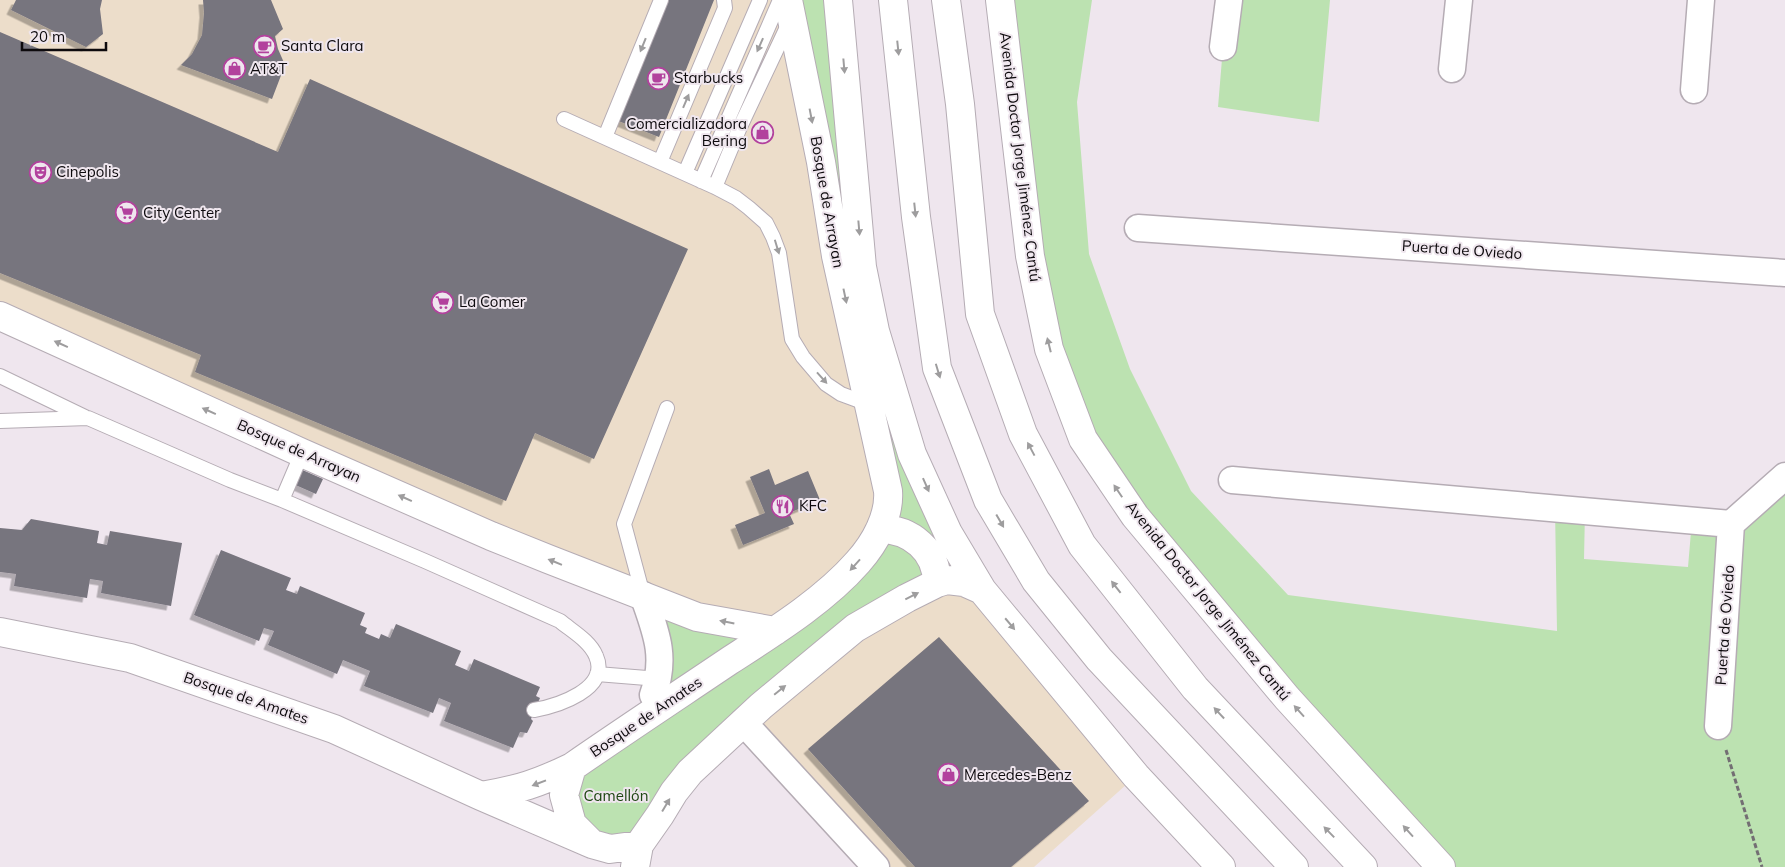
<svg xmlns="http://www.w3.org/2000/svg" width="1785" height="867" font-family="Mulish,sans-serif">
<defs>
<filter id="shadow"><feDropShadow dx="-4.5" dy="4.5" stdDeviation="0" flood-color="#0004"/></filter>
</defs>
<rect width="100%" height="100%" fill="#efe6ee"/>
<path fill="#ecddca" d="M0,0H788L884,519L775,631L697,617L0,316Z
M964,582L1136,776L1034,867H872L743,722L855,628Z"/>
<path fill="#bce2b1" d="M788,0H838L875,331L982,590L947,580L761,706L639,845L572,824V767L653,695L643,595L775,631L884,519Z
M1000,0H1092L1077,102L1089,254L1130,369L1191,491L1288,595L1557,631L1555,508L1585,511L1584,559L1688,567L1692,520L1731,524L1785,476V867H1441L1135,516L1049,349Z
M1229,0H1330L1319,122L1218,107L1223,47Z"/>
<path fill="#77747e" filter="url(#shadow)" d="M16,0H102L100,9L103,34L86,47L11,10Z
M203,0H271L283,29L275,36L278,49L285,65L272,99L181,65L192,54L202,35L204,13Z
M666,0H714L659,137L616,120Z
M0,32L278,152L310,79L688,249L594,459L535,433L506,501L195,372L201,355L0,273Z
M298,468L323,479L316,494L291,483Z
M769,469L775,485L808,471L820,500L789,513L794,524L743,545L735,525L765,513L750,477Z
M31,519L99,531L97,543L107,545L110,531L182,543L171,606L101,593L103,581L90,579L87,598L14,586L16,574L0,572V528L22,530Z
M221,550L291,578L286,590L297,594L300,586L365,613L360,625L367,628L365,633L379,639L381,634L390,638L396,624L461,651L455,665L469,671L474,659L540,687L536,696L540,698L531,719L533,721L527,733L520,732L513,748L444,721L451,703L439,698L433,713L364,686L370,671L343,660L337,674L268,645L274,631L264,628L259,641L194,615Z
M939,637L1089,801L1011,867H915L808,749Z"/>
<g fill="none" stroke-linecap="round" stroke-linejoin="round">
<defs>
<path id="lane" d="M564,119L715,187L736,198L749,208L766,223L773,237L779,253L792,339L803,357L826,384L841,394L868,404
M605,137L661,0
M660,162L725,8L724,0
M685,173L760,0
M701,181L780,0
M715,187L740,127L789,23
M0,376L85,417
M0,421L88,418L230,480L282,500L425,561L560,621C572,631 590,641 596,656C611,689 557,706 534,710
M282,500L302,453
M643,595L624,524L667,408
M597,674L659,679"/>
<path id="street" d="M1223,47L1229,0
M1452,69L1459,0
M1694,90L1701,0
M1138,228L1785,273
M1232,480L1731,524L1785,476
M643,595C656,632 667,657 653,695
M743,722L876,867
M1718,726L1731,524"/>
<path id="secondary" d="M838,0L862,267L875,331L912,454L948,533L982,590L1136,776L1221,867
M893,0L916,217L937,368L988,500L1036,581L1099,659L1294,867
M946,0L960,104L980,314L1023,434L1082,545L1195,688L1363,867
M1000,0L1030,256L1049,349L1083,439L1135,516L1287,698L1441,867
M0,316L302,453L491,536L548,559L697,617L775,631
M880,529C911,529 937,551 937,583
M0,632L130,658L334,729L481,796L592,844L610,849L639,845
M572,767L564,795L572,824L591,843
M481,796C518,790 539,783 572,767C624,731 677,696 729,661C772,633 824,601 858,562C875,543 890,516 888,491L836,256L821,162L788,0
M635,867L639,845L660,815L674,792L690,772L761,706L855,628L907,598L937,583L947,580L964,582L982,590"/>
</defs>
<use href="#lane" stroke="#b5acb4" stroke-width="16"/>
<use href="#street" stroke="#b5acb4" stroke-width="29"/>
<use href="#secondary" stroke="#b5acb4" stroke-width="30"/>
<path stroke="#736e73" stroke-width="3" stroke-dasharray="5 2.5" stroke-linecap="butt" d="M1726,750L1762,867"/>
<use href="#lane" stroke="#fff" stroke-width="14"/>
<use href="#street" stroke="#fff" stroke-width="26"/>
<use href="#secondary" stroke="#fff" stroke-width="28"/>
</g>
<defs><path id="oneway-solid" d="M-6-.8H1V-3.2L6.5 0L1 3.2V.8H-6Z" transform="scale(1.25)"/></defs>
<g fill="#9e9d9e">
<use href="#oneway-solid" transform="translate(643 45) rotate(112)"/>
<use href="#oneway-solid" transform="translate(760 45) rotate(114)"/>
<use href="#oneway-solid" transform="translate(898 48) rotate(84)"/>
<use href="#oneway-solid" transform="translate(844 66) rotate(85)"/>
<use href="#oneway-solid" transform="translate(686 101) rotate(-67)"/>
<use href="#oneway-solid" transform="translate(811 116) rotate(79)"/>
<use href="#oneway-solid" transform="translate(915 210) rotate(84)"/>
<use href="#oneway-solid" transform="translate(859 228) rotate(85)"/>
<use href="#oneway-solid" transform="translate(777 247) rotate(73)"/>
<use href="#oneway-solid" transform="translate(845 296) rotate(78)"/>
<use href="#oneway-solid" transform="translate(61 344) rotate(-156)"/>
<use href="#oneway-solid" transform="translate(1049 345) rotate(-104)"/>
<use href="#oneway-solid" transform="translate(938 371) rotate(73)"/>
<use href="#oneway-solid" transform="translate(822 378) rotate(48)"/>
<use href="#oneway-solid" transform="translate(209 411) rotate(-156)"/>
<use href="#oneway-solid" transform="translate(1031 449) rotate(-118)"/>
<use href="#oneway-solid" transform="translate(926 485) rotate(66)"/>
<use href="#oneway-solid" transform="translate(1118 491) rotate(-124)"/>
<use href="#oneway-solid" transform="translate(405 498) rotate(-156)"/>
<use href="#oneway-solid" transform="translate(1000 521) rotate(60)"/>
<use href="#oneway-solid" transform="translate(555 562) rotate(-158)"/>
<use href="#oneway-solid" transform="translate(855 565) rotate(132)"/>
<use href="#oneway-solid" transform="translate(1116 587) rotate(-128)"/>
<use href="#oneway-solid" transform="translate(912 596) rotate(-27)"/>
<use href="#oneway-solid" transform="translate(727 622) rotate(-169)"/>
<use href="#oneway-solid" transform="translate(1010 624) rotate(50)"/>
<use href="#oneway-solid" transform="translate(780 690) rotate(-39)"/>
<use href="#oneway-solid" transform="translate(1299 711) rotate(-132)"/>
<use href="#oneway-solid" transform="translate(1219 713) rotate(-133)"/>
<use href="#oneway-solid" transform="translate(539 783) rotate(159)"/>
<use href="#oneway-solid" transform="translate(666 805) rotate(-59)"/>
<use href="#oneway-solid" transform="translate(1408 831) rotate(-132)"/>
<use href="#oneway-solid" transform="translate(1329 832) rotate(-134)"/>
</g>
<defs>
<symbol id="cafe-ring" viewBox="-11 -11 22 22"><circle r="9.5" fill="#efe6ee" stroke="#b2419d" stroke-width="1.5"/><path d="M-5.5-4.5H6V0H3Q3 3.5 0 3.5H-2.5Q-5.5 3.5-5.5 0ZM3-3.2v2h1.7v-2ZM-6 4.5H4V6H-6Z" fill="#b2419d"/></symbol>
<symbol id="shop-ring" viewBox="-11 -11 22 22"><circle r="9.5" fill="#efe6ee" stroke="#b2419d" stroke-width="1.5"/><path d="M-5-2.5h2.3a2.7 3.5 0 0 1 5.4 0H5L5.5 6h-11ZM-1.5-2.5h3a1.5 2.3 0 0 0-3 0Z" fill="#b2419d"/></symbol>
<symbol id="theatre-ring" viewBox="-11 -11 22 22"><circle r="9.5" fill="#efe6ee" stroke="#b2419d" stroke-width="1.5"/><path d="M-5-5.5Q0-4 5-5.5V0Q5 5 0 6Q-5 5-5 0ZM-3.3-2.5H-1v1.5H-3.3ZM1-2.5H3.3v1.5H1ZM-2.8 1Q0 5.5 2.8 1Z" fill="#b2419d"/></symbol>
<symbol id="supermarket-ring" viewBox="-11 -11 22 22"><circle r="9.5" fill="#efe6ee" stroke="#b2419d" stroke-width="1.5"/><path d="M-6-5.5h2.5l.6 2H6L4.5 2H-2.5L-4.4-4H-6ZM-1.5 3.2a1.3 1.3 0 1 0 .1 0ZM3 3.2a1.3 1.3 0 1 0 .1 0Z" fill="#b2419d"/></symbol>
<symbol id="restaurant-ring" viewBox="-11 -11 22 22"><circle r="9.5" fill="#efe6ee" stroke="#b2419d" stroke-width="1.5"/><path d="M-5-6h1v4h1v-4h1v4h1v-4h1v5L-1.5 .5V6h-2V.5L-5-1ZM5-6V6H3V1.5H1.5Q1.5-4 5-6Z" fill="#b2419d"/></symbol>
</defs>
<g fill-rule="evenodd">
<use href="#cafe-ring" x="252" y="34" width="25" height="25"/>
<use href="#shop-ring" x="222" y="56" width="25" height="25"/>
<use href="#cafe-ring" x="646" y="66" width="25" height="25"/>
<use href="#shop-ring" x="750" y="120" width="25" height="25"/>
<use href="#theatre-ring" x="28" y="160" width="25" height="25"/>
<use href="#supermarket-ring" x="114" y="200" width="25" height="25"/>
<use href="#supermarket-ring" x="430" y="290" width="25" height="25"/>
<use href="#restaurant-ring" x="770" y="494" width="25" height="25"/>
<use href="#shop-ring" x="936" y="762" width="25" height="25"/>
</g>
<g text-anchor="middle" stroke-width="4" stroke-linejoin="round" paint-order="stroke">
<g font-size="15" fill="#0d0a0d" stroke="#efe6ee" text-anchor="start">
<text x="281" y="51">Santa Clara</text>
<text x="250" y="74">AT&amp;T</text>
<text x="674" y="83">Starbucks</text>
<text x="747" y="129" text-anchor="end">Comercializadora<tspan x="747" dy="17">Bering</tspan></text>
<text x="56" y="177">Cinepolis</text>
<text x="143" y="218">City Center</text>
<text x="459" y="307">La Comer</text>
<text x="799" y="511">KFC</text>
<text x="964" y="780">Mercedes-Benz</text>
</g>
<g font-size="15" fill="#0d0a0d" stroke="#efe6ee">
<text transform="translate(1020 157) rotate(83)" y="5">Avenida Doctor Jorge Jiménez Cantú</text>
<text transform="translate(827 202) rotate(80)" y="5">Bosque de Arrayan</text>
<text transform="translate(1462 250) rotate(4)" y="5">Puerta de Oviedo</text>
<text transform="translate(299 451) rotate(24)" y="5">Bosque de Arrayan</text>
<text transform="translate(1208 601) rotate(51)" y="5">Avenida Doctor Jorge Jiménez Cantú</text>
<text transform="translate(1725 625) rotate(-86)" y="5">Puerta de Oviedo</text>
<text transform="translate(246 698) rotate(19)" y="5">Bosque de Amates</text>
<text transform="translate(646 717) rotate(-34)" y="5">Bosque de Amates</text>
</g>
<g font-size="15" fill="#1e4612" stroke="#efe6ee">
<text x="616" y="801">Camellón</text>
</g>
</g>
<path d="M22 42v8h84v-8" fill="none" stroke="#0d0a0d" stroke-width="2.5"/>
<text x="30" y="42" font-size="15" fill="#0d0a0d" stroke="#efe6ee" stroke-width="4" paint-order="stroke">20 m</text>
</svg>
